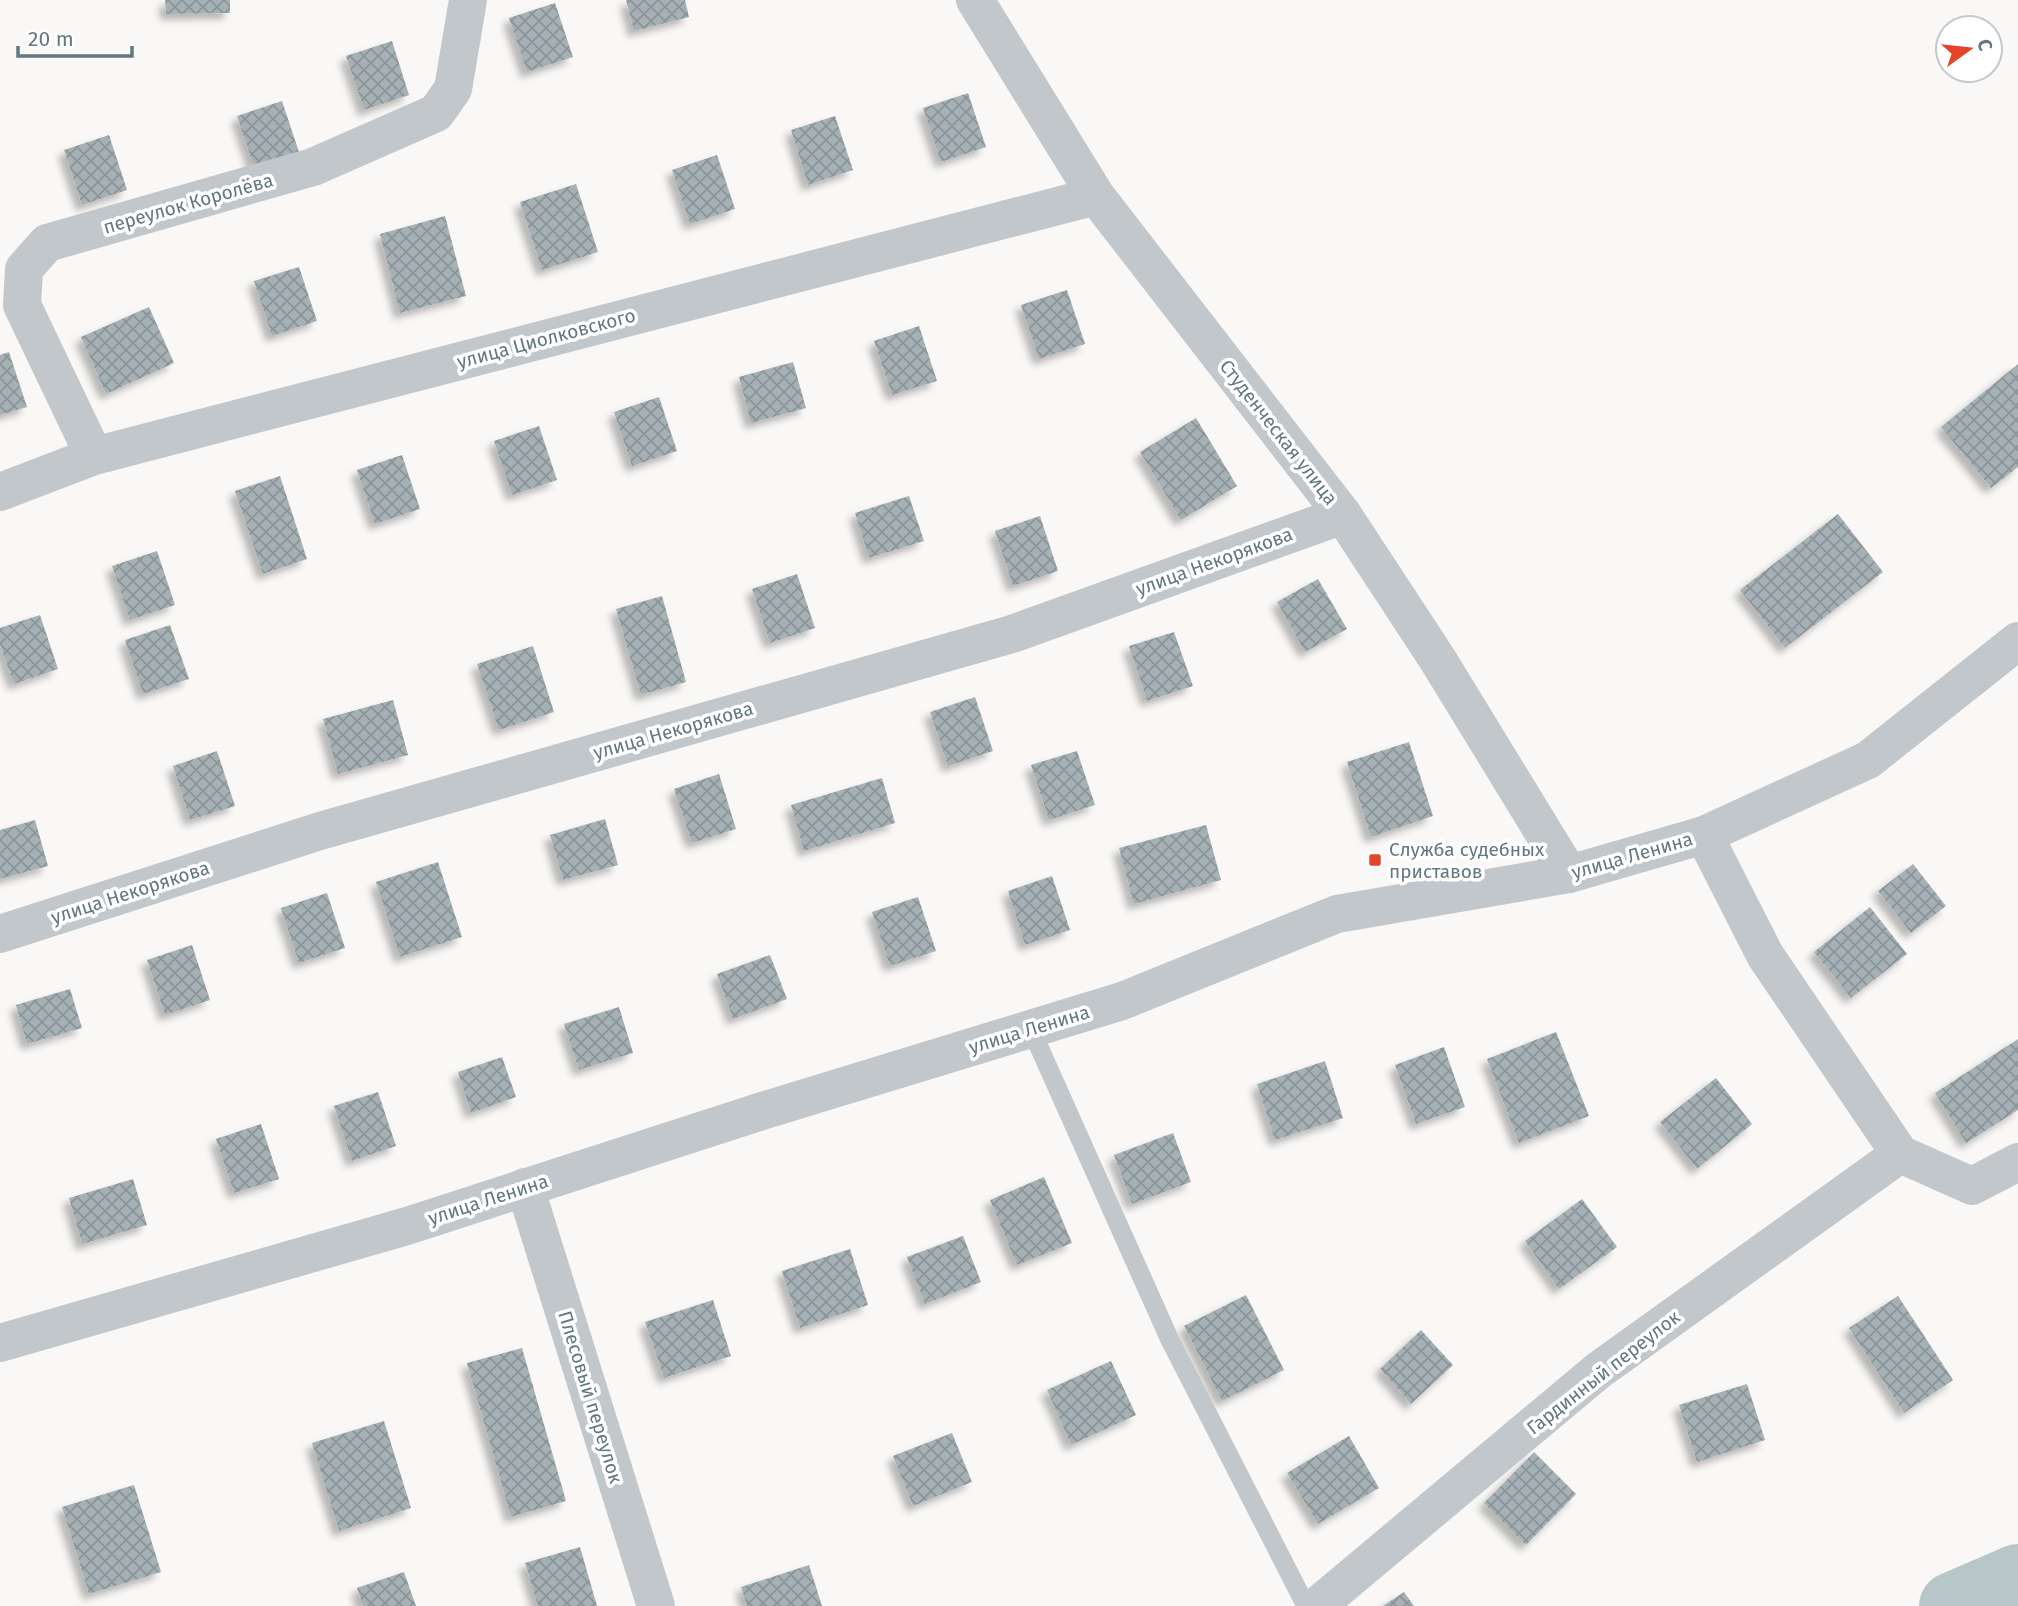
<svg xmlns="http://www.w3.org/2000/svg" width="2018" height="1606" font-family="'Fira Sans',sans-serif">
<defs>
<pattern id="building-cross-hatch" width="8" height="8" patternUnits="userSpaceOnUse" patternTransform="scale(1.75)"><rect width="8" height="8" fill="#a6b1b5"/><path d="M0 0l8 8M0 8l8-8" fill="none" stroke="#8b9599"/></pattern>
<filter id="shadow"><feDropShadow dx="-6" dy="6" stdDeviation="3.5" flood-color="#0004"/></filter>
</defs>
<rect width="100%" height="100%" fill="#f9f8f6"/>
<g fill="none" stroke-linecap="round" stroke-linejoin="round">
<path stroke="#b9c6c9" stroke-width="68" d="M1953,1606L2018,1578"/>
</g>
<path fill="url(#building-cross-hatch)" filter="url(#shadow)" d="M165,0H230V13L166,14Z
M626,0H685L689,17L634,31Z
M555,3L573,57L527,72L509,18Z
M392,41L409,95L364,110L346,56Z
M968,93L986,147L941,162L923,108Z
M282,101L300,155L255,170L237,116Z
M835,116L853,170L808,185L791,130Z
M109,135L127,190L82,205L64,150Z
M717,155L735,209L690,224L672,170Z
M576,184L598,252L542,270L520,202Z
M445,216L466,296L400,313L380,234Z
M299,267L317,321L272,336L254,281Z
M1067,290L1085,344L1039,359L1021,305Z
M149,307L174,363L106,394L81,337Z
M919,326L937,381L892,395L874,341Z
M9,352L27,407L0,415V355Z
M793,362L806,408L751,423L739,377Z
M2018,364V467L1991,488L1941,427Z
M659,397L677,451L632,466L614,412Z
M1196,418L1237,486L1181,520L1140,452Z
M539,426L557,480L512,495L494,441Z
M402,455L420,509L375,524L357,470Z
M280,476L307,559L263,574L235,491Z
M909,496L924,541L869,558L855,513Z
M1838,514L1883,572L1785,648L1740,590Z
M1040,516L1058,571L1013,586L995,531Z
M157,551L175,605L130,620L112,566Z
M797,574L815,628L770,643L752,589Z
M1318,579L1347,629L1305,652L1277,602Z
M662,596L686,682L641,695L616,609Z
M40,615L58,669L14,684L0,645V628Z
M170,625L189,679L143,694L125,640Z
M1174,632L1193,686L1147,701L1129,646Z
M533,646L554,712L499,730L477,664Z
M975,697L993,751L948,766L930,712Z
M393,700L408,755L338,774L323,719Z
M1409,742L1433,816L1371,837L1347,762Z
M217,751L235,806L190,820L173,766Z
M1077,751L1095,805L1049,820L1031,765Z
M719,774L736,829L692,843L674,789Z
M882,778L895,823L804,851L791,805Z
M605,819L618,865L563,880L550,835Z
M35,820L48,866L0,879V830Z
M1206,825L1221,880L1134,904L1119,848Z
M438,862L462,937L400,957L376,882Z
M1913,864L1946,906L1911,933L1878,891Z
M1052,876L1070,930L1025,945L1008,891Z
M327,893L345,948L299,963L281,908Z
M918,897L936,951L890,966L872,912Z
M1870,907L1907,954L1851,998L1814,952Z
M192,945L210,1000L165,1015L147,960Z
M770,955L787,999L733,1019L717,974Z
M70,989L82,1028L27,1044L16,1005Z
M619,1007L633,1053L579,1070L564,1024Z
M1556,1032L1589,1116L1519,1143L1487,1059Z
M2018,1039V1110L1966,1143L1935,1093Z
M1444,1047L1465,1107L1416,1124L1395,1065Z
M502,1057L516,1097L471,1113L458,1072Z
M1325,1061L1343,1118L1275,1140L1257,1084Z
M1716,1078L1752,1124L1697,1169L1660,1122Z
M378,1092L396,1146L352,1161L334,1106Z
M261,1124L279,1179L234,1193L216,1139Z
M1173,1133L1191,1182L1132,1204L1114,1155Z
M1044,1177L1072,1243L1017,1265L990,1200Z
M133,1179L147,1225L82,1244L69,1198Z
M1582,1199L1617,1247L1559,1289L1525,1241Z
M963,1236L981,1282L925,1304L907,1257Z
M850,1249L868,1305L800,1328L782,1271Z
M1246,1295L1284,1370L1222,1401L1184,1326Z
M1898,1296L1953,1380L1904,1413L1849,1328Z
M713,1300L731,1356L664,1378L645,1322Z
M1421,1330L1453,1365L1411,1404L1380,1369Z
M522,1348L566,1501L511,1517L467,1363Z
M1111,1361L1136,1415L1071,1445L1047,1390Z
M1747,1384L1765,1440L1697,1462L1679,1405Z
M384,1421L411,1508L339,1531L312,1443Z
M952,1433L972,1482L913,1506L893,1456Z
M1349,1436L1379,1488L1318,1524L1287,1473Z
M1534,1452L1576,1494L1526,1545L1484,1503Z
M134,1485L161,1572L89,1594L62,1507Z
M580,1547L597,1606H538L525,1563Z
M809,1565L822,1606H747L741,1587Z
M404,1572L416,1606H363L357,1588Z
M1404,1592L1414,1606H1383Z"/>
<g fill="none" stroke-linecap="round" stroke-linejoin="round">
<path stroke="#c1c7ca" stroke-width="19" d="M1031,1029L1169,1338L1306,1606"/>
<path stroke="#c1c7ca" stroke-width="38" d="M975,0L1096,196L1343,515L1438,660L1569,874
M94,456L22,305L24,269L47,243L313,167L436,113L453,89L468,0
M0,492L94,456L1096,196
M1704,835L1765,955L1900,1154L1972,1186L2018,1162
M0,934L320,831L1012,634L1343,515
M525,1187L656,1606
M1317,1606L1599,1370L1900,1154"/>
<path stroke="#c1c7ca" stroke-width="38" d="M0,1343L407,1226L762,1111L1122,1001L1337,914L1569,874L1704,835L1868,760L2018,641"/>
</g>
<rect fill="#e4452a" stroke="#fff" stroke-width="2.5" x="1368" y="853" width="14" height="14" rx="3.5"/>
<g text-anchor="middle" stroke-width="7" stroke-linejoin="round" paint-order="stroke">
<g font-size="19" fill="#637781" stroke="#fff">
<text transform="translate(188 203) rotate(-16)" y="7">переулок Королёва</text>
<text transform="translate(546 338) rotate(-15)" y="7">улица Циолковского</text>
<text transform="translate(1279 432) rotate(52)" y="7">Студенческая улица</text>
<text transform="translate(1214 561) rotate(-20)" y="7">улица Некорякова</text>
<text transform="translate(673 730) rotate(-16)" y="7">улица Некорякова</text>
<text transform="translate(1632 855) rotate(-16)" y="7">улица Ленина</text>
<text transform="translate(130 892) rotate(-18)" y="7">улица Некорякова</text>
<text transform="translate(1029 1029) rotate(-17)" y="7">улица Ленина</text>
<text transform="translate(488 1199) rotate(-18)" y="7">улица Ленина</text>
<text transform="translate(1603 1372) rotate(-38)" y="7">Гардинный переулок</text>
<text transform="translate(591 1397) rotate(73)" y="7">Плесовый переулок</text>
</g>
<g font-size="19" fill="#637781" stroke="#fff" text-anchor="start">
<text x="1389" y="856">Служба судебных<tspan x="1389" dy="22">приставов</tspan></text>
</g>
</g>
<g transform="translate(1969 49) rotate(75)"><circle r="33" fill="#ffffff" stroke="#c1c9cd" stroke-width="2"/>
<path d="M0-5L12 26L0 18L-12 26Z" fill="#e4452a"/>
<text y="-10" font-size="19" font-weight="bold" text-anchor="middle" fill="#637781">С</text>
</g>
<path d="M18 46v10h114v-10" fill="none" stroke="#637781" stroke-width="3.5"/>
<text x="28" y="46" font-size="21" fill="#637781" stroke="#ffffff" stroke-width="5" paint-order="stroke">20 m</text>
</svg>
